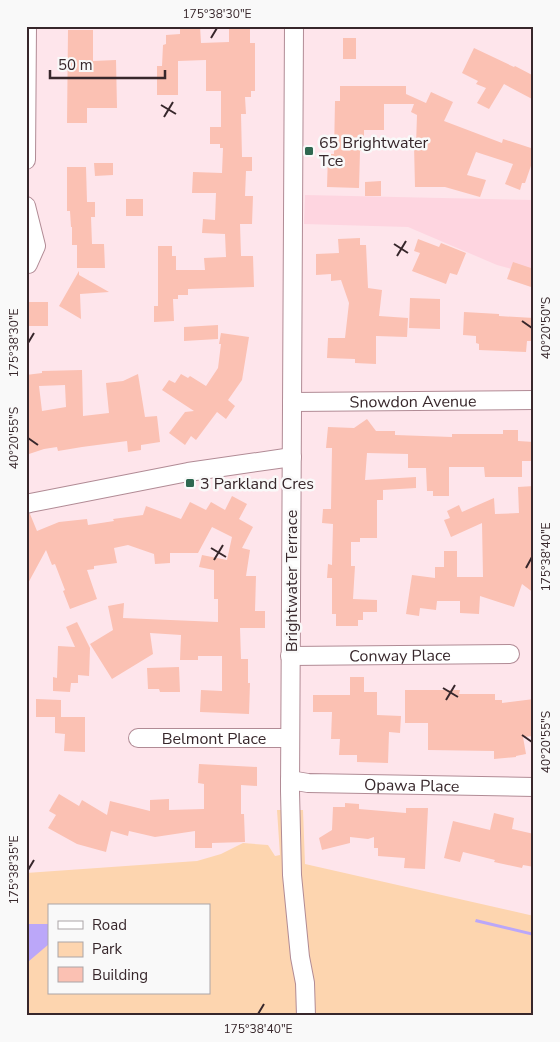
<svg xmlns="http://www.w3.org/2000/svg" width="560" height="1042" font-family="'Nunito Sans',sans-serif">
<rect width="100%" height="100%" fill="#fee5eb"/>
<path fill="#fed5e0" d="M305,195L534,200V275L497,265L408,227L304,224Z"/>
<path fill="#fdd5af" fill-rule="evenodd" d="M277,810H303L305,864L534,916V1016H26V873L197,861L221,854L243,843L268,845L275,856L280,855ZM49,906H209V993H49Z"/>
<path fill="#bba7f9" d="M476,919L534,933V936L475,922Z
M26,924H49V944L29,961H26Z"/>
<path fill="#fbc1b3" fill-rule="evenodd" d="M180,26H200L201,43L229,42V26H250V43H255V91H251V97H245L246,114H241L242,157H252V171H246L245,196H253L252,224H240L241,256H253L254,287L188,289V295H178V299H173L174,321L154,322V306H158V246H172V256H176V270H205L204,258L226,257L225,234L202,233L203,219L215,220L216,193H192L193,172L222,173L223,148H220V144H210V127H221V91H206V60L178,61V95H157V66H162L163,45L166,44V35L180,34Z
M68,30H93V61L116,60L117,108H87V123H67Z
M343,38H356V59H343Z
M474,48L514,67L515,66L534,76V100L504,84L489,109L477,103L486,88L476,84L478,81L462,73Z
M340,86H406V94L426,103L431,92L453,102L444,121L502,143L503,139L534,149V157L525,183H522L520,190L505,184L513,164L476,152L467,175L486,180L480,197L445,187H415L414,145H416L417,115L411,112L414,104H384V130H364V151H360L359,188L327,187L328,154H334L335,101H340Z
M94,163H113V175L95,176Z
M67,167H86L87,202H95V217H91L92,244H104L105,268H77V245H72V227H71L70,211H67Z
M381,181V196H365V182Z
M126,199H143V216H126Z
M360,238V245H366L368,288L382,290L379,316L408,318L407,337L376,336V364L355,363V359L327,358L328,338H345L349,303L341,280L331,281V274L316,275V254L339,253L338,239Z
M418,239L439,247L441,243L466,253L457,275L450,273L446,284L412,271L420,253L414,251Z
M513,262L534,269V288L507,279Z
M79,271V275L109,292L80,294L81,319L59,306Z
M410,298L440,299V329L409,328Z
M26,302H48V326H26Z
M464,312L499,314V316L534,318V341H527L526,352L479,350V344L476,343V336L463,335Z
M218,325V339L184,341V327Z
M221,333L249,337L242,380L228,400L235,406L226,419L217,412L196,440L191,436L185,445L169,433L185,412L194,411L162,390L169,380L175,383L181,374L188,378L190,376L206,386L218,368L221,344H219Z
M82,370L83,416L109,413L106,383L123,381L138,374L145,417L157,416L160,442L141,445V450L128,452L127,441L82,447L58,451L57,447L44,449L26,455V375L42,373V371ZM65,385L66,407L42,411L39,386Z
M367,419L376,431H395V435L452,437V434H503V430H518V441L534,442L533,461H522V477H485L484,467H449V496H433V491H427L426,468H408V454L367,453L365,480L416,477V488L383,490V500H377V538H360V542H351V566H355L353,599L377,600V612H363V620H358V626H336V614H332V578H327L328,564L332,565L333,524L322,523L323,509H331L332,448H326L328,427L354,428Z
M534,486V593L522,584L514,607L480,596L479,614L460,613V601H437L436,610L420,608L419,616L406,614L412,575L435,578V567H444V551H457V577H483L482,523L451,537L444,520L450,518L447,511L459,505L462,512L494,498L495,514L519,513L518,487Z
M232,496L247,504L239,519L253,527L242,548L250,550L246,576H256L255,611H265V628H240L241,659H248V683H250L249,714L200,712L201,690L222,691V656H198V660H180L181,635L150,633L153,654L112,679L90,644L113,630L108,606L124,603L123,618L218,622V599H214V570L199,567L202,555L227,560L232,537L212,527L198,553H170V563L155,564L154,554L128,545L114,548L117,563L94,566V569L87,570L97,599L70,609L63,591L65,590L55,564L52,565L46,550L26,587V514H30L37,531L59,522L87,519L88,525L114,521L113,519L143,515L146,506L181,519L190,502L206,510L211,502L225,510Z
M77,622L90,648L89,677V676L78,675V683H71L70,692L53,691V677L57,678L58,646L75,647L66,627Z
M179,667L180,692H160L159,689H148L147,668Z
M350,677H364V692H377V715L401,716L400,733L389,732L388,763L357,762V755H339L340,739H331L332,712H313V695H350Z
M405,690H460L459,694H495V700H502V703L534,699V736L523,737L526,754L516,756V757L494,759V751L428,750V723H405Z
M36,699L61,700V717H85V752L64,751L65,734L55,733V717H36Z
M199,764L257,767V786L241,785V814H244L245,842L212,843V848H195V831L155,837L129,831L128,836L111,831L106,852L77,844L48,828L56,815L49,811L59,794L79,806L82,800L107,815L110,801L150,811V800L169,799V810L204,809V784L198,783Z
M345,803L359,804V809L406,813V808H428L425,869L404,868L405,858L378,856V848H374V837L368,839L350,837V843L322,850L319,838L332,830L333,807H345Z
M494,813L514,818L512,829L534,834V867L523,865L522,868L494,862L495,860L463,852L460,862L444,858L453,821L490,830Z"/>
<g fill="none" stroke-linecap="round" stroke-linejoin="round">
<defs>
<g id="street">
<path d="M294,26L290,791L292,875L300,957L305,983L306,1016"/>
<path d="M26,160L27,26"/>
<path d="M26,206L36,246L28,264H26"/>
<path id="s1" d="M292,402L534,400"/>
<path d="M26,504L30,503L188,472L292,457"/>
<path id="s2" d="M290,656L510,654"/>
<path id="s3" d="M138,738H289"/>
<path id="s4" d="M290,780L308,783L534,787"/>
</g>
</defs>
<use href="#street" stroke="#b18b95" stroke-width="20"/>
<use href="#street" stroke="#fff" stroke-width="18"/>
</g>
<path fill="none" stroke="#37272b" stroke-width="2" d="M211,38L217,28M161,105L176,114M164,117L173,102M394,244L408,253M397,256L406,241M522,321L532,328M28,343L34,333M28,438L38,445M211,548L226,557M214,560L223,545M526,568L532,557M443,688L458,697M446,700L455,685M522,735L532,742M28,870L34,860M258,1014L264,1004"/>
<g fill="#2f6850" stroke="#f9f9f9" stroke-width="2">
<rect x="304" y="146" width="10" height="10" rx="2.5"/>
<rect x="185" y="478" width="10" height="10" rx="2.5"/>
</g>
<g text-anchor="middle" stroke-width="5" stroke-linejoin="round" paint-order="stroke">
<g font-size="16" fill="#37272b" stroke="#f9f9f9" text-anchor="start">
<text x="319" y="148">65 Brightwater<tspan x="319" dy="18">Tce</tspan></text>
<text x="200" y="489">3 Parkland Cres</text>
</g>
<g font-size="16" fill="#37272b" stroke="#f9f9f9">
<text dy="6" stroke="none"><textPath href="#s1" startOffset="121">Snowdon Avenue</textPath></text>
<text transform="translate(291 581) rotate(-90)" y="6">Brightwater Terrace</text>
<text dy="6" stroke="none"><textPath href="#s2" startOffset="110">Conway Place</textPath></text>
<text dy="6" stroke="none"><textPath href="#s3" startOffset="76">Belmont Place</textPath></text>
<text dy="6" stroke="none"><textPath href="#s4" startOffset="122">Opawa Place</textPath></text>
</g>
</g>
<rect width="560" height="1042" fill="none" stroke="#f9f9f9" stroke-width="55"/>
<rect x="48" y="904" width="162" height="90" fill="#f9f9f9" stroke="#aba5a7"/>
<rect x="58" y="921" width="25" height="8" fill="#ffffff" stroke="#aba5a7"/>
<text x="92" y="930" font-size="15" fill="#37272b">Road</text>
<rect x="58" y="942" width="25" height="15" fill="#fdd5af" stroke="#aba5a7"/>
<text x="92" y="954" font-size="15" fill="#37272b">Park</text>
<rect x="58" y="967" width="25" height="15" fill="#fbc1b3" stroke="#aba5a7"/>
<text x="92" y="980" font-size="15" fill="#37272b">Building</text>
<path d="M50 70v8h115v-8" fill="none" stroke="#37272b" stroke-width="2.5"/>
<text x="58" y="70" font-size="15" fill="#37272b" stroke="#f9f9f9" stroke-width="4" paint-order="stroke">50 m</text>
<rect x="28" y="28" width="504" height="986" fill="none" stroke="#37272b" stroke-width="2"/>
<g font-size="12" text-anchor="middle" fill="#37272b">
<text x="217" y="18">175°38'30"E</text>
<text transform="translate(546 328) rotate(-90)" y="4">40°20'50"S</text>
<text transform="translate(14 343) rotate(-90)" y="4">175°38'30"E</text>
<text transform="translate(14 438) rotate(-90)" y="4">40°20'55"S</text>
<text transform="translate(546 557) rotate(-90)" y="4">175°38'40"E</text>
<text transform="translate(546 742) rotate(-90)" y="4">40°20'55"S</text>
<text transform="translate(14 870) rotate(-90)" y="4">175°38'35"E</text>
<text x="258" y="1033">175°38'40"E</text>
</g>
</svg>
